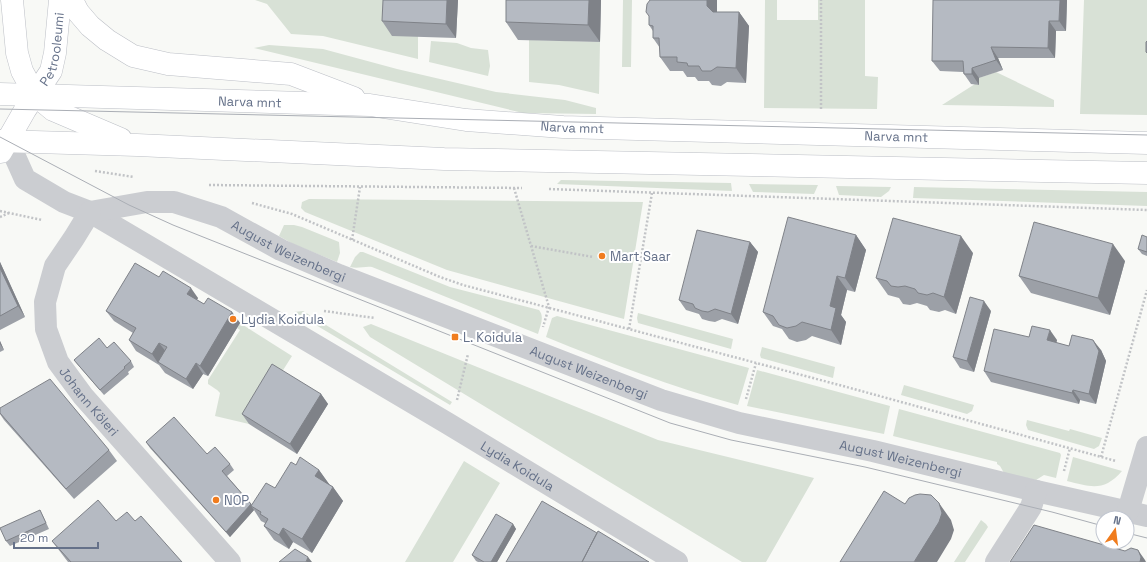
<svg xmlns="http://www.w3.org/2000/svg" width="1147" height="562" font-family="'Space Grotesk',sans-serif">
<rect width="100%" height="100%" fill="#f8f9f6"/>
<path fill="#d8e1d6" d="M255,0H394L418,36V59L323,36L291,34L267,4Z
M623,0H632L631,67H622Z
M765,0H777V20H818V0H865V76L878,77L877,109L764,108Z
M1084,0H1147V115L1080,114Z
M529,40L600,42L599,94L559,85L529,82Z
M431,41L457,43L471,48L488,50L490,66L488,76L429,62Z
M269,45L323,49L397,69L496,92L565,100L596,108V114L523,113L254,48Z
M996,72L1054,100V107L942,105L975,84L979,85V78Z
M561,180L731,183L732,191L557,184Z
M749,184L818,185L814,194L753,192Z
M836,186L891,187L889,191L881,197L839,195Z
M914,187L1147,192V206L913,198Z
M309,199L643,202L624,319L447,270L305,212L301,208L302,202Z
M284,225H294L302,227L339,242L340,253L337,262L293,244L279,236Z
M360,252H363L450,287L539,310C545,317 540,326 538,334L372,267C365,266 358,269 350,267L355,257Z
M303,311L452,402L450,405L294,312Z
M638,313L733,339L731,349L638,323L637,318Z
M557,316L749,368L738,405C672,387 610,363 546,337L552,318Z
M240,323L292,356L249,424L215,416L220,393C217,389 212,387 208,384V380L240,330L237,328Z
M371,324L658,440L814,478L766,562H742L370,337L363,327Z
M762,347L835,367L833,378L761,358L760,355Z
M757,370L890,406L884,434L747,406Z
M904,385L974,405L972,411L967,414L901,395Z
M899,409L1060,453L1061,455L1056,478L1044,475L1036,480L1004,473L1000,466L997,464V462L893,436Z
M1027,420L1069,431L1070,429L1102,438L1099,446L1094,449L1028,430L1026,425Z
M1073,457L1122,471C1104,492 1091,487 1067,481Z
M464,461L500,483L453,562H405Z
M981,520L986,524L988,527L965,562H954Z"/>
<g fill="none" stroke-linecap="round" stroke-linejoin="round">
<defs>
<g id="secondary">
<path d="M12,0L17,53L22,71L35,95L53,110L121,139"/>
<path d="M72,0L78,12L90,26L107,40L133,56L168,64L291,74L354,98"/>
<path id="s4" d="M0,94L370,105L466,120L563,127L1147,143"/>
<path d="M0,141L137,145L444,159L1147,173"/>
<path id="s5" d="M1,152L25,110L51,71L55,53L60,0"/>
</g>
</defs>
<use href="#secondary" stroke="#bcbfc6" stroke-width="23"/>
<path stroke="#c1c3c6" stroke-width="2.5" stroke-dasharray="2 2" stroke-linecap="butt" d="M821,109V0
M95,171L134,177
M209,185L522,188
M514,188L549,307L543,327
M549,189L1147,210
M252,203L292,214L440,277L463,285L843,386L1116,461
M0,211L42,220
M0,217L9,213
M352,240L360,187
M531,246L593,257
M324,311L375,318
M629,329L652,193
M746,399L756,363
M457,400L468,354
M1101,457L1147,290
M1064,471L1070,448"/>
<g stroke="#cbcdd1" stroke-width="22">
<path id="s1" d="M8,141L25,179L64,202L90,212L146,245L447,423L677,562"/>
<path id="s2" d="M90,212L147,202H174L221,217L281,250L339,275L661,400L739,423L873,451L1036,491L1147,516"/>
<path id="s3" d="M90,212L74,238L55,266L45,302L46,329L58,362L83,396L230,562"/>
<path d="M1128,511L1147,447"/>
<path d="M996,562L1031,507L1036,491"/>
</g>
<use href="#secondary" stroke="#fff" stroke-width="22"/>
<path stroke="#aaaeb5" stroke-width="1" d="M0,109L1147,135
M0,137L129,205L173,225L670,423L731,440L865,467L1052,512L1103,526
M1127,533L1147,538"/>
</g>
<path fill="#9ca0a7" d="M458,0L456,38L392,36L382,21Z
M601,0L600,42L518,40L506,22Z
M650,0H717V12H739L749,26L746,83L727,82L721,86L712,85L709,81H698L695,77H687L683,71H670L660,57V48L653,38V31L649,25Z
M1067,0L1066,31H1056L1055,58H998L1003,70L979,78V85L971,84L964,74L963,72L940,71L932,61Z
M856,235L866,250L855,292L847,290L841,315L846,322L841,345L812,336L806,340L797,342L789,339L782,329L773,326L763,312Z
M1147,237V256L1142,254L1138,249Z
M750,242L758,252L738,324L722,319L715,322L709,321L702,319L699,314L686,310L679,300Z
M973,253L956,314L945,310L939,312L930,310L927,306L917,303L910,305L903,304L899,298L888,295L876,278Z
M1125,261L1110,315L1031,293L1019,276Z
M0,262L25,317L0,330Z
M159,277L198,298L197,300L204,304L232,312L240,323L208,376L203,374L193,389L165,373L159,365L136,351L129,340L133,333L114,321L106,311Z
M991,311L974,372L960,368L953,357Z
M1029,337L1057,340L1056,343L1069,346L1101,350L1106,361L1096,404L1080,400L1079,404L991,382L984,371Z
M0,341L4,350L0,352Z
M107,348L131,361L134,367L128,372L129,374L104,395L78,365L74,360Z
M321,394L328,404L297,454L249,424L242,414Z
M0,408L109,450L117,461L74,499L4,420L0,414Z
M146,442L207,454L230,464L234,470L227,476L252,505L275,488L296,465L319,470L329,484L333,487L343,501L312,553L293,542L289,549L274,540L264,526L265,523L261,521L254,510L230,537L150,448Z
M40,510L43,516L49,529L10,546L6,541Z
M116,521H135L182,562H68L52,541Z
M513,524L516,529L497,562H478L476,561L472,555Z"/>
<path fill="#7f8288" d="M447,0H458L456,38L446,24Z
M589,0H601L600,42L588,25Z
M707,0H717V21L707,6Z
M1060,0H1067L1066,31L1059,21Z
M739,12L749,26L746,83L736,68Z
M1049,21L1056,31L1055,58L1048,48Z
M991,47L998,58L1003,70L996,60Z
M972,68L979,78V85L972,74Z
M856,235L866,250L855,292L845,278Z
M961,236L973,253L956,314L944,297Z
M750,242L758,252L738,324L731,314Z
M1113,244L1125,261L1110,315L1098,298Z
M0,262L25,317L18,306L0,268Z
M837,276L847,290L841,315L846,322L841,345L831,330L830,306Z
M191,288L198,298L194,304L187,294Z
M984,301L991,311L974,372L967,361Z
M232,312L240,323L208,376L200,366Z
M1050,330L1057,340L1054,351L1047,340Z
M1093,340L1101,350L1106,361L1096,404L1089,394Z
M0,341L4,350L0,344Z
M159,343L167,353L158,363L152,354Z
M196,363L203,374L193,389L186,379Z
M1073,390L1080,400L1079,404L1072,393Z
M321,394L328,404L297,454L290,444Z
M319,470L329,484L325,490L315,476Z
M333,487L343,501L312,553L302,539Z
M939,503L951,520L954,530L951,539L937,562H914Z
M251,504L254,508L251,506L254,510L230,537L226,532Z
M513,524L516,529L497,562H491Z
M283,528L293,542L289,549L279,535Z
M1138,550L1145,560L1146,562H1140Z
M308,557L312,562H306Z"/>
<path fill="#b5bac2" stroke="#7f8288" d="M383,0H447L446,24L382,21Z
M506,0H589L588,25L506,22Z
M650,0H707V6L713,12H739L736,68L717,67L711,71H702L699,66H688L687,63L677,62V57H660L659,38H653V26L649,25V16L646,12L647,4Z
M933,0H1060L1059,21H1049L1048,48L991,47L996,60L972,68V74H964L963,61H932Z
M1147,41V53L1146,52V42Z
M788,217L856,235L845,278L837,276L830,306L836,308L831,330L802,322L796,326L787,328L779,325L773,316L763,312Z
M893,218L961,236L944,297L933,293L927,295L918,293L915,289L905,286L898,287L891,286L887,281L876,278Z
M1034,222L1113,244L1098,298L1019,276Z
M697,230L750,242L731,314L715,309L708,312L702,311L695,308L693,304L679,300Z
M1142,235L1147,237V252L1138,249Z
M135,263L159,277L163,271L191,288L187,294L204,304L208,298L232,312L200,366L196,363L186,379L158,362L167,347L159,343L152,354L129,340L136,328L106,311Z
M0,268L18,306L0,316Z
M970,297L984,301L967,361L953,357Z
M1032,326L1050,330L1047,340L1069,346L1072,335L1093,340L1099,351L1089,394L1073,390L1072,393L984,371L994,329L1029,337Z
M99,338L107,348L114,342L131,361L124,367L125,368L100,390L74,360Z
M272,364L321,394L290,444L242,414Z
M50,379L109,450L66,489L0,413V408Z
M174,417L207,454L215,447L230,464L222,471L251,504L226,532L146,442Z
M300,457L319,470L315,476L333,487L302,539L283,528L279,535L264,526L268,519L260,514L261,512L251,506L266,483L275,488L291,462L296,465Z
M884,491L905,504L909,498L915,495L920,494L931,495L939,503L942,513L939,522L914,562H840Z
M98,500L116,521L127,512L135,521L141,516L182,562H71L52,541Z
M542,501L597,533L582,562H506Z
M40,510L46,523L6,541L0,528Z
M496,514L513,524L491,562H484L472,555Z
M1034,525L1125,551L1131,548L1138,550L1141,557L1140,562H1010Z
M598,531L649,562H582Z
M295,549L308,557L306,562H279Z"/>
<g fill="#f07c1e" stroke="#fff" stroke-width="1.5">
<circle cx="602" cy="256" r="4"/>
<circle cx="233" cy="319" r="4"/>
<rect x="451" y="333" width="8" height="8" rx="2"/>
<circle cx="216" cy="500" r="4"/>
</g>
<g text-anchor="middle" stroke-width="4" stroke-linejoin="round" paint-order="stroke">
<g font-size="13" fill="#657189" stroke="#fff">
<text dy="5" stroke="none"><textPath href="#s5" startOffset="117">Petrooleumi</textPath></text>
<text dy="5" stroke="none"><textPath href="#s4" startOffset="250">Narva mnt</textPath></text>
<text dy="5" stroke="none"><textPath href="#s4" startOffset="574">Narva mnt</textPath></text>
<text dy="5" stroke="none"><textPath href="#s4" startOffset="898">Narva mnt</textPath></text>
<text dy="5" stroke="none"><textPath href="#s2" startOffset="210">August Weizenbergi</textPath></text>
<text dy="5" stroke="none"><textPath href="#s2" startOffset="534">August Weizenbergi</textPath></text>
<text dy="5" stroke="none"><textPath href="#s3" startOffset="214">Johann Köleri</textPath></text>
<text dy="5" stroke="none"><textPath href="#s2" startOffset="858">August Weizenbergi</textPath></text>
<text dy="5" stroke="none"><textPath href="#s1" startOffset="612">Lydia Koidula</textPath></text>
</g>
<g font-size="13" fill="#657189" stroke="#fff" text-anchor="start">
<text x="610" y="261">Mart Saar</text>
<text x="241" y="324">Lydia Koidula</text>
<text x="463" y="342">L. Koidula</text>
<text x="224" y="505">NOP</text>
</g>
</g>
<g transform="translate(1115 530) rotate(14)"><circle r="19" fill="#ffffff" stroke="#c1c6d0"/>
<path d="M0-3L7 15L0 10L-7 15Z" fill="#f07c1e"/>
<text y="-6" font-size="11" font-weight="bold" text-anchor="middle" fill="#657189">N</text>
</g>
<path d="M14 542v6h84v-6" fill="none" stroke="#657189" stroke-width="2"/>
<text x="20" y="542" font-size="12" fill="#657189" stroke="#ffffff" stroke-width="3" paint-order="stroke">20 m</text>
</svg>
